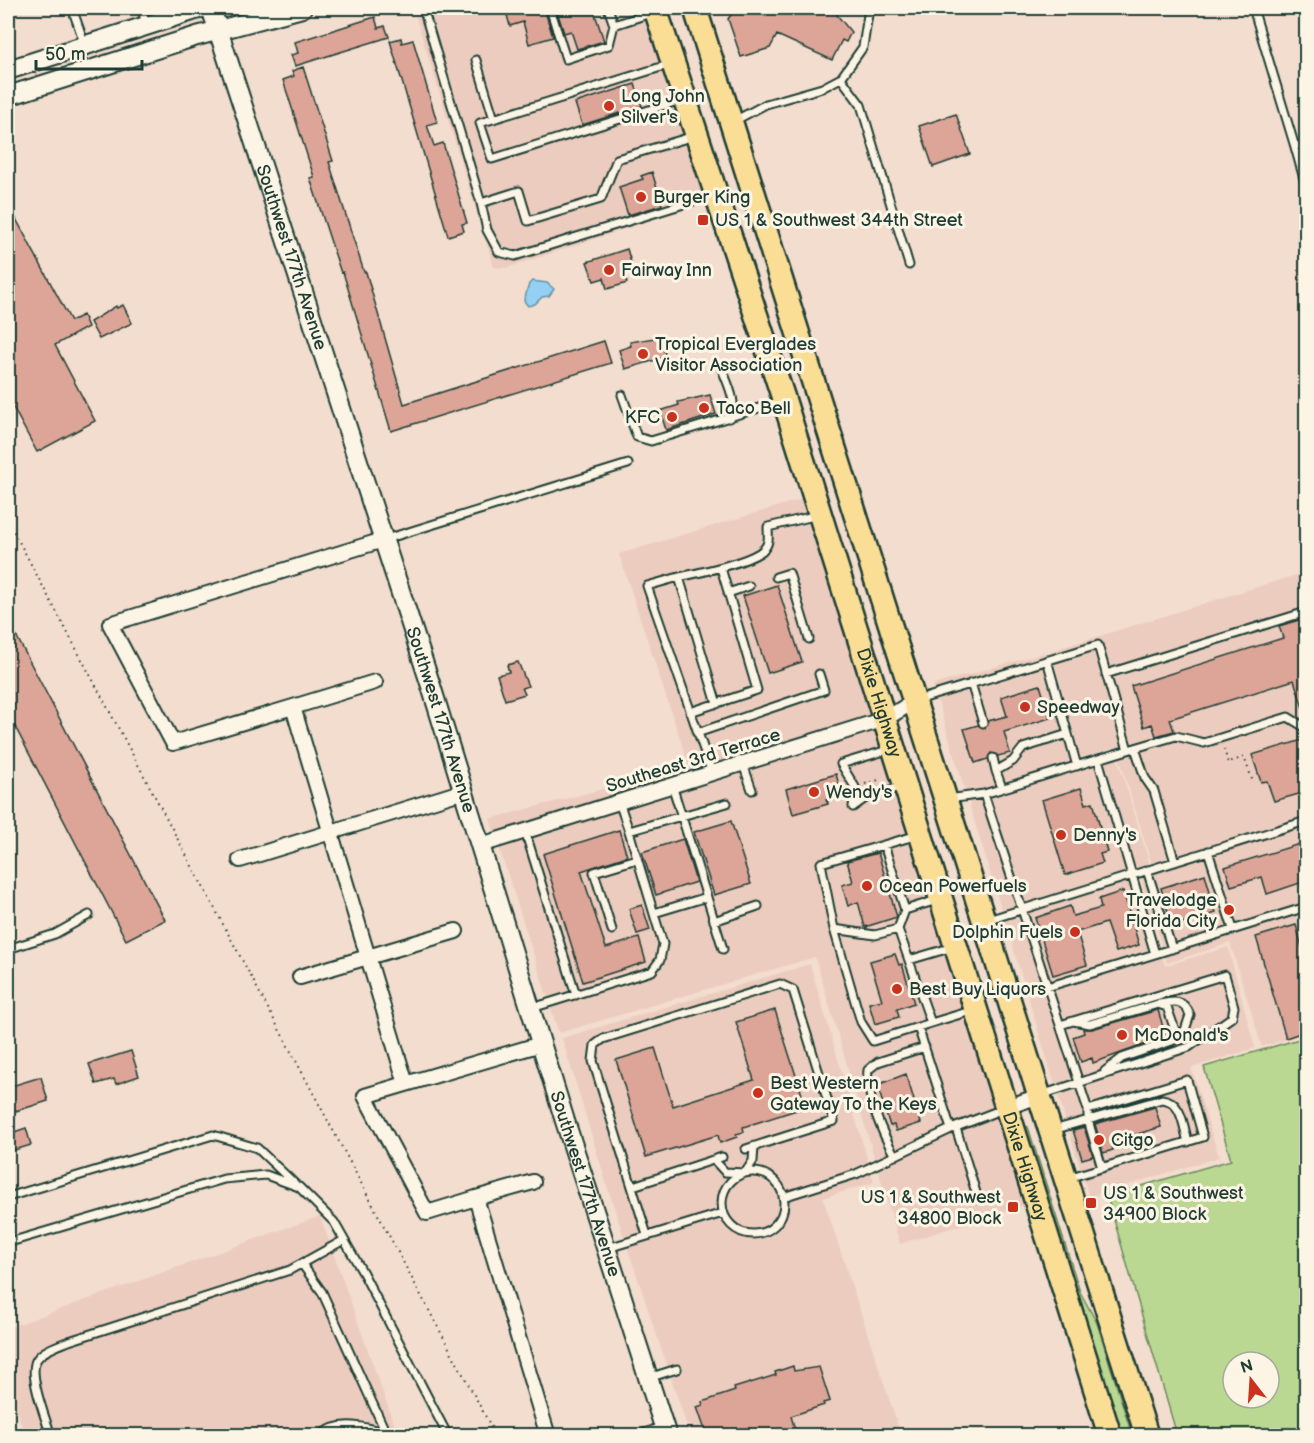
<svg xmlns="http://www.w3.org/2000/svg" width="1314" height="1443" font-family="'Balsamiq Sans',sans-serif">
<rect width="100%" height="100%" fill="#f3ddce"/>
<filter id="ink" filterUnits="userSpaceOnUse"><feTurbulence type="fractalNoise" baseFrequency=".0167" numOctaves="2"/><feDisplacementMap in="SourceGraphic" scale="12" xChannelSelector="R" yChannelSelector="G"/><feConvolveMatrix kernelMatrix="1 2 1 2 8 2 1 2 1" color-interpolation-filters="sRGB"/></filter>
<g filter="url(#ink)">
<path fill="#ecccbe" d="M413,8H643L707,202L506,268L494,267Z
M803,499L1025,1205L900,1244L815,957L559,1033L490,819L689,766L619,554Z
M1306,572V818L1152,865L1116,747L1081,758L1051,651Z
M1047,652L1079,761L1115,750L1150,865L1135,870L1165,966L1228,947L1255,1048L1191,1068L1219,1157L1089,1197L933,685Z
M1306,825V1033L1262,1047L1230,943L1167,963L1140,876Z
M810,964L874,1182L823,1198L901,1435H690L608,1189L562,1038Z
M320,1216L398,1435H25L8,1386V1328Z"/>
<path fill="#bad891" stroke="#6c8a62" stroke-width="1.5" fill-rule="evenodd" d="M1306,1037V1435H1177L1107,1196L1231,1160L1204,1067ZM1233,1362H1269V1398H1233Z
M1024,1126L1028,1127L1080,1292L1097,1323L1132,1435H1118Z"/>
<path fill="#93d0f3" stroke="#6595a7" stroke-width="1.5" d="M532,281L547,283L554,289L549,296L542,297L535,304L528,306L524,301L529,284Z"/>
<path fill="#dda597" stroke="#1f3d34" stroke-width="1.5" d="M505,8H544L553,37L529,44L523,22L510,26Z
M556,8H593L604,41L577,49L571,31L564,33Z
M736,8H841L837,15L851,32L846,42L842,40L832,60L777,35L770,48L741,57L728,19Z
M375,17L378,28L385,26L389,37L295,66L291,55L298,53L295,42Z
M401,38L402,43L413,40L437,122L427,125L434,146L443,143L467,223L462,224L464,231L448,236L390,41Z
M303,67L333,161L329,162L364,272H366L404,404L604,341L611,363L391,431L343,272L341,273L310,178L314,177L283,80L294,76L292,71Z
M635,84L642,106L582,125L575,103Z
M956,114L970,154L933,167L919,126Z
M652,172L662,205L628,215L619,187L643,179L641,176Z
M8,204L71,321L83,315L88,327L55,345L95,421L37,452L8,398Z
M627,249L633,269L623,272L627,283L607,289L604,278L594,281L587,262Z
M123,305L132,323L99,339L90,322L116,306L117,308Z
M660,337L666,357L625,369L619,350L631,346L630,342Z
M710,395L716,414L666,430L660,411L679,405L678,402Z
M777,585L802,662L768,673L743,596Z
M8,620L165,920L126,940L8,713Z
M1299,620L1306,644V710L1304,711L1294,680L1170,719L1174,731L1156,736L1152,724L1144,727L1131,686L1283,638L1279,626Z
M518,662L528,686L522,688L525,694L505,700L497,675L509,672L507,665Z
M1040,685L1050,718L1004,732L1010,753L998,756L991,753L988,759L975,763L964,729L978,725L985,728L988,721L1007,716L1001,697Z
M1306,739V792L1274,801L1267,781L1261,782L1252,755Z
M836,774L842,796L826,800L828,804L793,814L786,789Z
M1081,788L1086,804L1093,802L1107,852L1100,854L1103,863L1065,875L1042,800Z
M731,821L751,884L714,895L694,832Z
M619,830L627,856L581,871L606,948L639,938L646,962L583,982L543,854Z
M683,839L696,882L656,895L642,852Z
M1306,842V881L1267,894L1262,877L1231,886L1225,867Z
M878,853L897,917L865,927L858,902L848,906L842,885L853,882L847,861Z
M1205,874L1216,913L1172,926L1161,888Z
M1123,891L1139,945L1116,952L1106,923L1077,932L1087,965L1053,975L1035,918L1070,906L1073,916L1101,908L1099,899Z
M642,905L650,930L637,934L629,909Z
M1296,925L1306,961V1031L1286,1038L1256,937Z
M895,954L899,965L902,964L914,1003L897,1009L899,1017L875,1024L869,1003L882,1000L870,961Z
M775,1010L806,1107L743,1127L744,1132L736,1134L737,1137L720,1143L718,1135L646,1157L616,1060L655,1048L673,1106L754,1080L736,1022Z
M1158,1010L1166,1037L1093,1063L1092,1058L1081,1062L1073,1037L1084,1033L1083,1029H1092Z
M131,1051L139,1076L116,1084L114,1079L96,1084L89,1064Z
M906,1074L921,1123L896,1131L894,1125L890,1126L877,1085Z
M41,1077L48,1101L13,1112L10,1104L8,1105V1087Z
M1155,1107L1161,1127L1111,1142L1113,1150L1103,1153L1095,1124Z
M1084,1127L1093,1156L1082,1159L1073,1130Z
M26,1128L31,1145L8,1152V1134Z
M793,1366L794,1371L819,1367L830,1401L823,1403L824,1405L791,1416L795,1430L787,1436H775L773,1430L756,1436H742L740,1431L725,1436H707L697,1407L703,1405L702,1402L735,1391L734,1388L776,1375L775,1372Z"/>
<g fill="none" stroke-linecap="round" stroke-linejoin="round">
<defs>
<path id="service" d="M72,8L85,45
M141,8L147,25
M423,8L481,203L519,191L528,221L601,199L617,159L694,136
M550,8L566,59L609,45L614,25L608,8
M1253,8L1295,147L1306,143
M614,25L654,12
M476,60L494,119
M671,64L480,123L492,159L681,100
M841,78L863,47L869,8
M736,120L766,104L822,88L841,78L861,105L909,265
M1295,147L1306,186
M481,203L487,230L499,252L515,256L713,195
M721,366C726,381 740,405 729,418
M622,395L637,437L651,441L782,401
M386,539L628,464
M679,577L647,586L712,773
M776,577L789,573L809,639
M728,593L749,586
M1047,660L1077,766
M1106,674L1306,612
M971,683L983,723
M918,700L1098,645L1128,750L1135,748L1145,778L1154,791L1175,862
M717,704L679,577C698,573 752,562 764,549C770,543 768,535 768,527L818,515
M690,712L757,690L721,568
M697,733L824,690L819,674
M1135,748L1176,736L1204,743L1288,717L1306,728
M993,758L996,771
M743,764L752,790
M672,785L723,949
M1002,788L996,771L1013,761L1023,748L1068,734
M948,799L984,794
M619,802L629,831L727,803
M853,807L855,787L841,764L891,749
M853,807L867,797L903,786
M525,831L576,995
M884,845L905,910L898,929
M1208,851L1233,929
M1147,870L1172,949
M905,910L937,900
M654,913L707,897
M988,920L1306,821
M714,921L758,906
M834,929L861,1022L873,1041L931,1023L898,929L875,935L834,929L821,863L918,835
M612,930L594,872L637,859
M8,949L55,934L89,915
M1155,954L1306,907
M909,960L953,947
M1047,987L1155,954L1098,759
M1160,1004C1174,1001 1184,999 1190,1015L1185,1030L1174,1040
M532,1008L652,971L660,960L663,944L629,831
M1073,1021L1090,1024L1158,1004L1167,1007L1176,1033L1172,1041L1122,1058L1105,1071
M931,1023L974,1010
M918,1027L951,1129
M1041,1095L1189,1047L1232,1017L1234,1007L1225,975L1060,1025
M956,1128L978,1199
M1053,1130L1162,1099C1182,1101 1183,1125 1188,1142
M895,1156C883,1135 865,1094 868,1070L878,1062L925,1047
M714,1160L725,1172L745,1173L753,1161L754,1147
M1102,1168L1088,1120V1110L984,794L1128,750
M722 1203a31 31 0 1 1 62 0a31 31 0 1 1-62 0Z
M1068,1178L1203,1137L1187,1080L1088,1110
M633,1186L722,1157
M8,1197L213,1135L257,1148L295,1184
M783,1197L856,1174L951,1129L1003,1109
M8,1233L10,1242L224,1179L266,1175L299,1187L334,1222L363,1273L448,1436
M647,1235L593,1061L595,1045L603,1039L780,984L793,990L834,1121L746,1149
M608,1248L723,1213
M302,1264L322,1292L386,1433
M648,1378L677,1369
M51,1436C46,1419 27,1373 37,1359C43,1350 59,1345 69,1341L290,1270L344,1240
M320,1436C340,1417 373,1429 397,1436
M793,1436H802"/>
<path id="minor" d="M383,540L110,624L173,743L293,707L406,1084
M293,707L375,682
M481,845L885,719L913,702
M240,860L464,791
M300,977L456,931
M541,1044L365,1096L427,1213L476,1198L548,1436
M1007,1107L1039,1096
M476,1198L533,1182
M646,1436L665,1430"/>
<g id="secondary">
<path id="s1" d="M211,8L431,686L565,1121L667,1436"/>
<path d="M8,70L202,8"/>
<path d="M8,96L197,36L302,8"/>
</g>
<g id="trunk">
<path id="s2" d="M655,8L784,400L1110,1436"/>
<path d="M695,8L1147,1436"/>
</g>
</defs>
<use href="#service" stroke="#1f3d34" stroke-width="11"/>
<use href="#minor" stroke="#1f3d34" stroke-width="18"/>
<use href="#secondary" stroke="#1f3d34" stroke-width="22"/>
<use href="#trunk" stroke="#1f3d34" stroke-width="27"/>
<path stroke="#1f3d34" stroke-width="2" stroke-dasharray="1.5 4.5" stroke-linecap="butt" d="M8,521L496,1436
M1224,749L1228,763L1244,757L1253,782
M865,784L882,779
M827,802L843,797"/>
<use href="#service" stroke="#fcf5e5" stroke-width="7"/>
<use href="#minor" stroke="#fcf5e5" stroke-width="14"/>
<use href="#secondary" stroke="#fcf5e5" stroke-width="18"/>
<use href="#trunk" stroke="#fbde96" stroke-width="22"/>
</g>
</g>
<g fill="#c8321e" stroke="#fcf5e5" stroke-width="2">
<circle cx="609" cy="106" r="6"/>
<circle cx="641" cy="197" r="6"/>
<rect x="697" y="214" width="12" height="12" rx="3"/>
<circle cx="609" cy="270" r="6"/>
<circle cx="643" cy="354" r="6"/>
<circle cx="704" cy="408" r="6"/>
<circle cx="672" cy="417" r="6"/>
<circle cx="1025" cy="707" r="6"/>
<circle cx="814" cy="792" r="6"/>
<circle cx="1061" cy="835" r="6"/>
<circle cx="867" cy="886" r="6"/>
<circle cx="1229" cy="910" r="6"/>
<circle cx="1075" cy="932" r="6"/>
<circle cx="897" cy="989" r="6"/>
<circle cx="1122" cy="1035" r="6"/>
<circle cx="758" cy="1093" r="6"/>
<circle cx="1099" cy="1140" r="6"/>
<rect x="1085" y="1197" width="12" height="12" rx="3"/>
<rect x="1007" y="1201" width="12" height="12" rx="3"/>
</g>
<g text-anchor="middle" stroke-width="6" stroke-linejoin="round" paint-order="stroke">
<g font-size="18" fill="#1f3d34" stroke="#fcf5e5" text-anchor="start">
<text x="621" y="102">Long John<tspan x="621" dy="21">Silver's</tspan></text>
<text x="653" y="203">Burger King</text>
<text x="715" y="226">US 1 &amp; Southwest 344th Street</text>
<text x="621" y="276">Fairway Inn</text>
<text x="655" y="350">Tropical Everglades<tspan x="655" dy="21">Visitor Association</tspan></text>
<text x="716" y="414">Taco Bell</text>
<text x="660" y="423" text-anchor="end">KFC</text>
<text x="1037" y="713">Speedway</text>
<text x="826" y="798">Wendy's</text>
<text x="1073" y="841">Denny's</text>
<text x="879" y="892">Ocean Powerfuels</text>
<text x="1217" y="906" text-anchor="end">Travelodge<tspan x="1217" dy="21">Florida City</tspan></text>
<text x="1063" y="938" text-anchor="end">Dolphin Fuels</text>
<text x="909" y="995">Best Buy Liquors</text>
<text x="1134" y="1041">McDonald's</text>
<text x="770" y="1089">Best Western<tspan x="770" dy="21">Gateway To the Keys</tspan></text>
<text x="1111" y="1146">Citgo</text>
<text x="1103" y="1199">US 1 &amp; Southwest<tspan x="1103" dy="21">34900 Block</tspan></text>
<text x="1001" y="1203" text-anchor="end">US 1 &amp; Southwest<tspan x="1001" dy="21">34800 Block</tspan></text>
</g>
<g font-size="18" fill="#1f3d34" stroke="#fcf5e5">
<text dy="6" stroke="none"><textPath href="#s1" startOffset="262">Southwest 177th Avenue</textPath></text>
<text dy="6" stroke="none"><textPath href="#s2" startOffset="730">Dixie Highway</textPath></text>
<text dy="6" stroke="none"><textPath href="#s1" startOffset="748">Southwest 177th Avenue</textPath></text>
<text transform="translate(693 760) rotate(-17)" y="6">Southeast 3rd Terrace</text>
<text dy="6" stroke="none"><textPath href="#s2" startOffset="1216">Dixie Highway</textPath></text>
<text dy="6" stroke="none"><textPath href="#s1" startOffset="1234">Southwest 177th Avenue</textPath></text>
</g>
</g>
<rect width="1314" height="1443" fill="none" stroke="#fcf5e5" stroke-width="30"/>
<rect x="15" y="15" width="1284" height="1413" fill="none" stroke="#1f3d34" stroke-width="2" filter="url(#ink)"/>
<g transform="translate(1251 1380) rotate(343)"><circle r="28" fill="#fcf5e5" stroke="#a4ab9e" stroke-width="1.5"/>
<path d="M0-4.5L10 22L0 15L-10 22Z" fill="#c8321e"/>
<text y="-9" font-size="16" font-weight="bold" text-anchor="middle" fill="#1f3d34">N</text>
</g>
<path d="M36 60v9h106v-9" fill="none" stroke="#1f3d34" stroke-width="3"/>
<text x="45" y="60" font-size="18" fill="#1f3d34" stroke="#fcf5e5" stroke-width="4.5" paint-order="stroke">50 m</text>
</svg>
